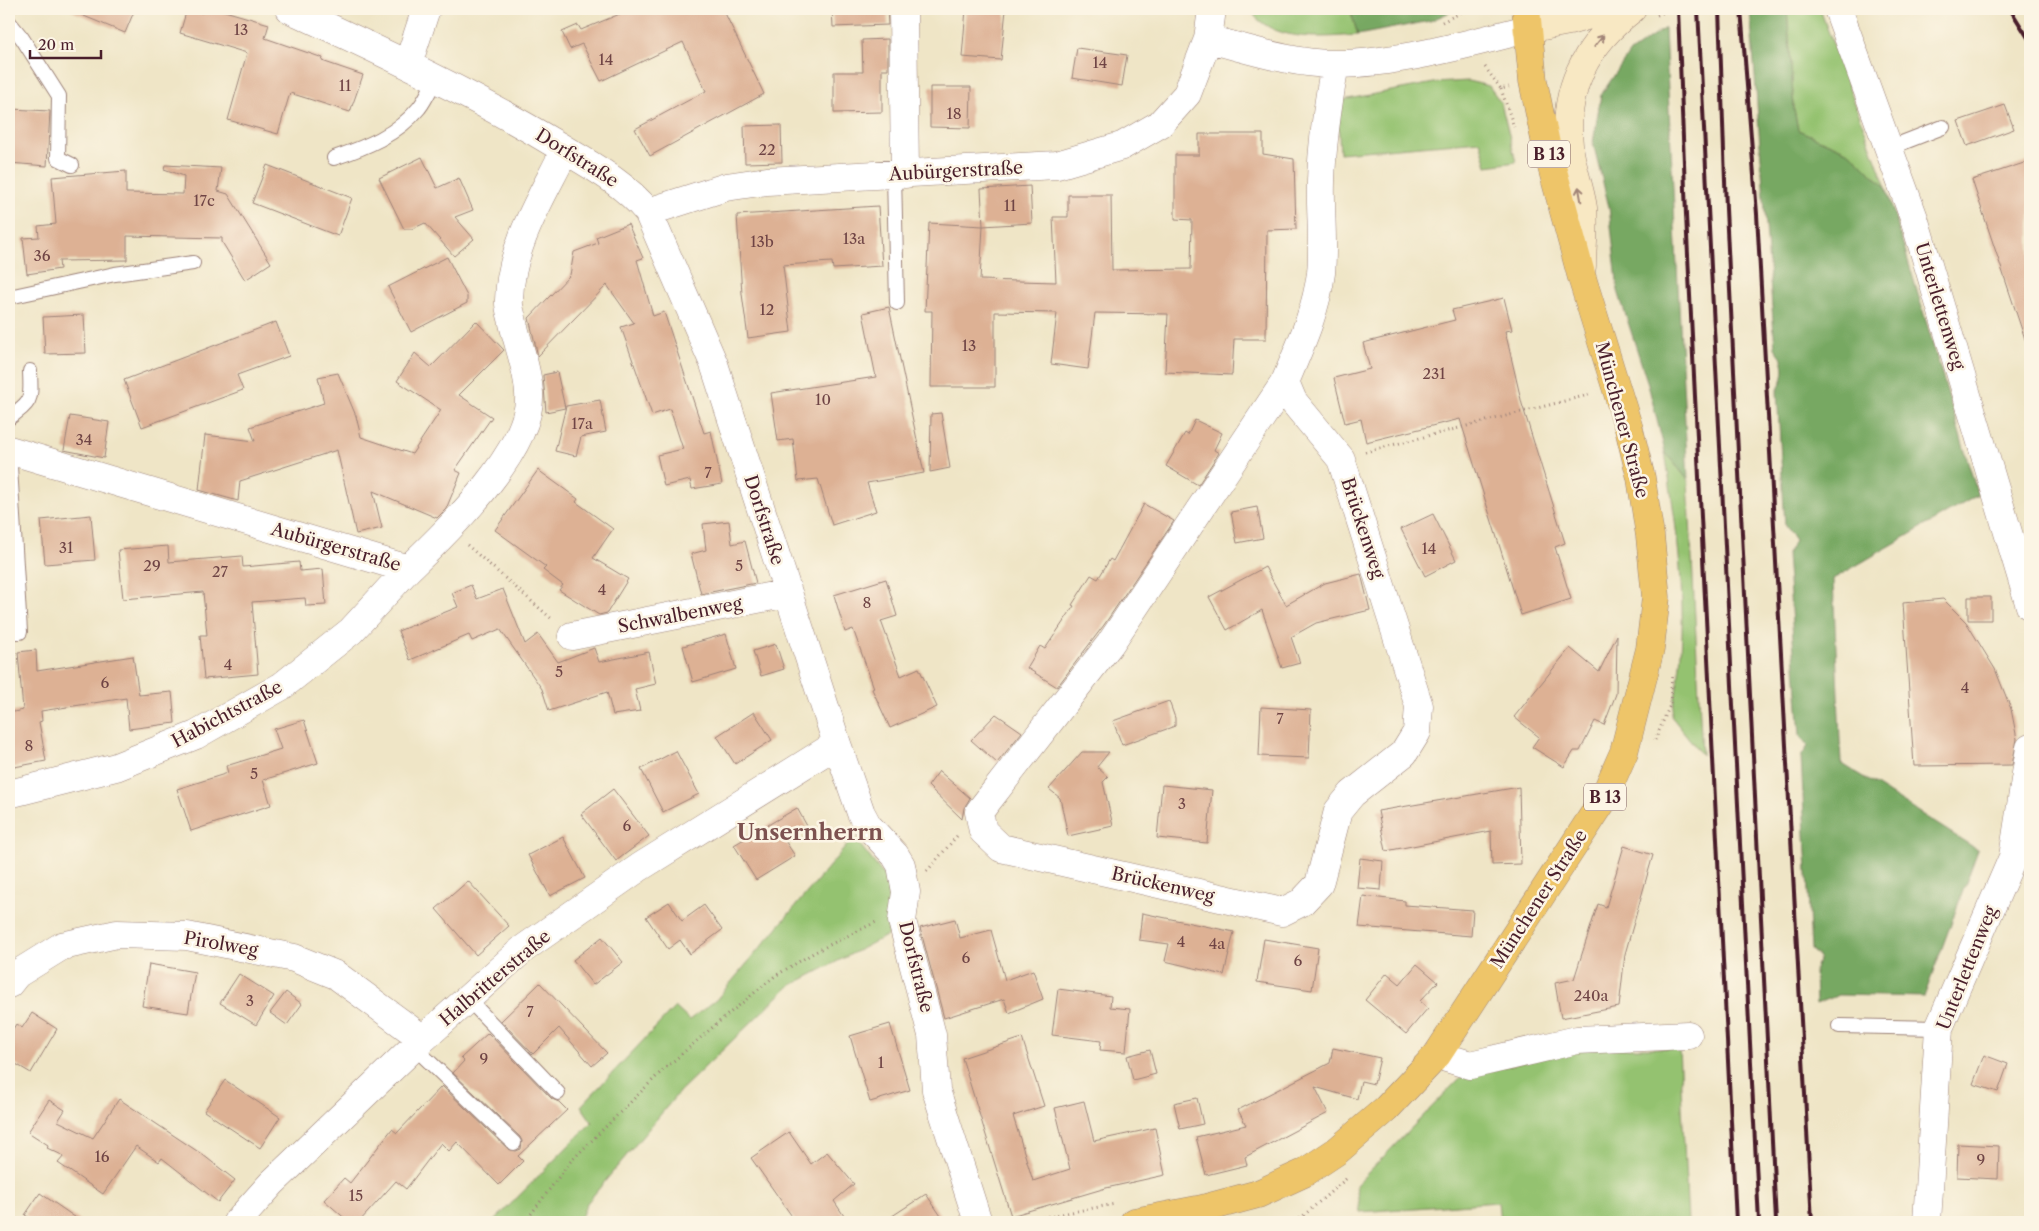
<svg xmlns="http://www.w3.org/2000/svg" width="2039" height="1231" font-family="'Libre Caslon Text',serif">
<rect width="100%" height="100%" fill="#fcf5e5"/>
<filter id="ink" filterUnits="userSpaceOnUse"><feTurbulence type="fractalNoise" baseFrequency=".02" numOctaves="2"/><feDisplacementMap in="SourceGraphic" scale="10" xChannelSelector="R" yChannelSelector="G"/><feConvolveMatrix kernelMatrix="1 2 1 2 8 2 1 2 1" color-interpolation-filters="sRGB"/></filter>
<filter id="wash" filterUnits="userSpaceOnUse"><feTurbulence type="fractalNoise" baseFrequency=".0096" numOctaves="4" result="noise"/><feDisplacementMap in="SourceGraphic" scale="20" xChannelSelector="R" yChannelSelector="G"/><feGaussianBlur stdDeviation="1.12" result="paint"/><feColorMatrix in="noise" values="0 0 0 0 0 0 0 0 0 0 0 0 0 0 0 0 0 1.4 0 .05"/><feComposite in="paint" operator="in"/></filter>
<g filter="url(#wash)">
<rect width="100%" height="100%" fill="#efe5c6"/>
<path fill="#94c270" stroke="#6f704e" d="M1251,9H1350L1358,35C1327,37 1285,42 1260,21C1256,19 1253,13 1251,9Z
M1787,9H1820L1886,187L1849,152L1798,130L1794,109Z
M1468,81L1489,86L1501,103L1516,162L1487,166L1480,141L1340,153L1337,101L1434,83Z
M1665,452L1688,480L1702,755L1671,716C1693,631 1678,538 1665,452Z
M854,837L889,882L888,935L788,987L680,1091L587,1203L579,1222H493L592,1122L581,1106L675,1007L689,1020L716,1000Z
M1580,1048H1679L1688,1222H1500L1498,1202L1360,1212L1356,1185L1460,1078Z"/>
<path fill="#77a862" stroke="#606446" d="M1350,9H1457L1430,21L1358,35Z
M1750,9H1787L1794,109L1798,130L1849,152L1886,187L1978,495L1833,579L1841,763L1978,850L1924,997L1839,995L1816,1004L1815,970L1819,957L1811,950L1801,757L1808,746L1800,736L1787,554L1795,540L1785,526L1777,391C1786,376 1787,362 1775,348Z
M1665,28L1666,51L1688,480L1665,452L1648,384L1618,291L1609,207L1593,143L1601,95L1630,52Z"/>
<g id="blocks">
<path fill="#ddb194" d="M67,9H135L125,33Z
M187,9L202,13L203,9H218L269,24L265,38L323,58L322,61L363,75L350,112L290,93L278,134L228,120L247,53L180,33Z
M632,9H723L764,94L650,156L635,129L706,91L683,42L601,81L582,44L570,49L562,32L578,25L581,30Z
M832,9H887L888,25L833,27Z
M966,9H1006L1001,60L962,57Z
M888,39V69H882V112L834,113V72H863L862,40Z
M1077,48L1127,55L1122,86L1072,78Z
M930,87H971L970,128L930,127Z
M2005,105L2014,129L1967,146L1958,121Z
M11,109L50,111L47,166L9,163Z
M781,125L782,162L745,163L744,126Z
M1199,134H1263V154L1294,159L1296,229L1267,230L1266,339H1234L1232,375L1165,372L1168,314L1095,313L1088,369L1051,364L1057,313L995,312V387H931L932,311H925L929,223L983,226L980,280L1056,282L1053,217H1068V195H1111L1112,270L1191,269L1192,220L1175,219V155H1199Z
M422,157L437,188L459,178L473,210L455,217L474,239L454,256L425,223L412,229H404L379,178Z
M2030,161V344L2027,345L1972,180Z
M165,165L221,168L218,191L228,194L271,263L245,280L222,242V238L127,236V260L59,261L60,269L27,274L23,238L39,237L38,226L56,224L52,177L126,171V193L183,194L184,176L164,169Z
M267,165L352,198L338,236L252,203Z
M1030,186L1032,223L983,226L981,189Z
M878,206L882,266L833,269L832,262L783,265L791,332L748,338L742,294L737,215Z
M628,224L643,258L637,260L653,316L664,312L704,433L711,431L722,484L692,489L690,480L664,486L657,455L683,449L670,409L652,415L621,327L634,323L607,285L538,356L529,318L570,275L574,252L598,243L596,237Z
M447,257L467,296V303L411,332L388,287Z
M1504,298L1512,330L1505,331L1522,404L1565,543L1555,547L1571,599L1521,615L1460,419L1366,442L1361,419L1345,423L1334,378L1370,369L1363,343L1455,320L1452,310Z
M889,307L924,473L867,483L876,511L832,525L818,479L798,481L793,439L778,441L771,393L876,377L863,313Z
M84,315L86,353L45,354L43,317Z
M476,321L504,350L459,395L492,417L455,470L461,473L446,509L437,518L373,491L382,528L356,534L337,450L240,481L238,501L199,490L205,435L255,441L250,427L324,403L318,377L338,373L356,416L361,437L412,454L441,410L397,381L415,353L431,367Z
M276,322L289,356L237,375L243,390L142,427L124,380Z
M557,372L565,408L546,412L543,375Z
M600,400L606,432L581,437L576,456L555,451L566,406Z
M941,413L950,468L930,472L931,414Z
M70,416L109,422L104,458L64,450Z
M1195,420L1222,433L1214,450L1219,453L1198,485L1166,466L1185,433L1188,435Z
M538,470L578,499L576,502L613,529L593,558L628,579L607,613L599,615L559,590L563,585L543,570L546,567L495,530Z
M1144,504L1174,521L1104,625L1057,687L1027,668L1040,646L1045,649L1074,606L1072,605L1091,575L1098,579L1110,559L1113,561Z
M1257,507L1263,538L1237,543L1231,512Z
M1433,514L1456,560L1425,576L1401,529Z
M91,515L95,560L45,564L41,520Z
M729,521L732,544L745,541L756,583L701,594L691,554L706,550L703,524Z
M168,546L169,562L242,556L243,567L299,562L300,571L323,569L326,605L306,606L305,598L252,602L258,674L204,679L200,635H207L203,592L123,599L118,550Z
M1265,567L1286,605L1325,583L1361,574L1370,610L1316,623L1291,637L1300,663L1282,668L1262,610L1227,630L1209,597Z
M886,579L897,616L881,621L901,676L919,668L937,707L890,728L872,689L874,688L853,629L845,632L834,595Z
M471,585L477,599L503,589L525,644L538,634L558,662L594,648L599,662L649,652L656,684L635,689L640,711L613,715L607,692L549,711L542,689L500,629L472,641L469,635L410,660L398,631L458,607L452,593Z
M1968,597H1991V620H1968Z
M1943,599L1966,622L1995,669L2011,709L2017,739L2012,765L1914,766L1903,603Z
M726,634L736,669L693,682L683,646Z
M1617,635L1616,694L1604,725L1595,721L1580,751H1574L1564,767L1532,747L1539,737L1514,717L1570,648L1599,672Z
M776,644L784,669L761,676L753,651Z
M36,650L37,671L133,656L139,695L172,692L175,723L129,729L126,698L41,711L42,721L39,722L46,761L9,768V713L23,710L18,652Z
M1169,701L1175,718V726L1122,745L1113,721Z
M1261,707L1311,710L1309,758L1259,756Z
M754,712L772,740L735,764L717,736Z
M996,714L1022,732L997,763L971,740Z
M304,720L318,763L263,780L271,805L191,831L177,789L228,773L226,766L281,749L274,729Z
M676,751L699,794L663,812L641,769Z
M1082,752H1109L1097,767L1108,777L1103,782L1113,826L1068,836L1060,798L1049,789Z
M939,771L970,798L964,808L962,819L928,786Z
M1162,785L1212,790L1207,843L1157,838Z
M1519,787L1521,864L1492,865L1491,831L1386,851L1378,811Z
M613,789L649,836L616,861L581,814Z
M797,808L807,826L784,839L795,856L756,880L734,845Z
M563,837L585,878L550,896L528,855Z
M1624,846L1653,855L1625,954L1619,1007L1561,1018L1555,983L1574,979L1598,904L1606,907Z
M1360,858L1383,861L1381,890L1357,888Z
M468,881L509,926L476,955L436,909Z
M1363,896L1405,901V905L1473,910L1471,936L1359,927Z
M669,902L682,921L704,905L722,930L690,954L680,940L668,949L646,917Z
M1142,913L1234,932L1224,975L1165,961L1169,944L1139,940Z
M955,919L960,938L991,930L1005,980L1033,970L1043,999L1009,1013L1004,999L944,1018L920,928Z
M602,937L623,962L593,985L573,960Z
M1264,939L1318,948L1312,990L1257,982Z
M149,964L195,972L188,1013L142,1006Z
M1417,964L1438,982L1420,1001L1428,1008L1406,1034L1365,1000L1387,973L1400,984Z
M239,974L274,996L256,1025L220,1003Z
M540,983L607,1053L592,1066L559,1028L533,1054L501,1021Z
M1058,989L1111,996L1110,1007L1130,1009L1126,1052L1100,1050L1101,1041L1052,1035Z
M286,992L302,1004L287,1025L270,1013Z
M32,1013L57,1029L31,1073L9,1060V1036L16,1024L22,1028Z
M890,1024L910,1090L870,1102L850,1036Z
M488,1033L552,1099L559,1102L567,1110L518,1156L523,1161L499,1185L457,1142L449,1151L441,1143L406,1189L396,1181L359,1222H349L324,1200L344,1178L350,1183L392,1129L397,1133L442,1086L508,1149L516,1151L521,1149L522,1141L520,1137L453,1073L464,1061L461,1058Z
M1022,1038L1044,1106L1013,1116L1033,1181L1070,1169L1055,1108L1084,1101L1094,1141L1155,1128L1165,1175L1106,1188L1011,1216L962,1058Z
M1333,1048L1380,1058L1374,1084L1361,1081L1357,1099L1315,1087L1328,1113L1245,1157L1247,1165L1206,1175L1196,1137L1246,1125L1238,1110L1330,1063Z
M1150,1050L1156,1074L1133,1080L1127,1056Z
M1984,1055L2008,1064L1998,1092L1973,1084Z
M225,1080L280,1117L260,1148L204,1111Z
M1197,1098L1203,1124L1180,1129L1174,1103Z
M119,1099L203,1155L235,1180L218,1202L162,1158L159,1162L136,1146L103,1194L58,1163L64,1156L47,1148L48,1145L28,1132L49,1100L65,1110L58,1121L93,1138Z
M789,1132L811,1164L827,1152L854,1184L834,1201L848,1222H796L751,1158Z
M1958,1144L1999,1146L1998,1179L1957,1177Z
M40,1193L82,1222H36L25,1215Z
M926,1194L945,1222H883Z"/>
</g>
</g>
<g filter="url(#ink)">
<use href="#blocks" fill-opacity="0" stroke="#9c8278" stroke-width="1"/>
<g fill="none" stroke-linecap="round" stroke-linejoin="round">
<defs>
<path id="service" d="M9,22L22,38L59,96L58,158L72,165
M1889,148L1943,127
M334,158C366,147 397,135 419,108C426,99 431,87 436,78
M894,175L897,303
M9,297L115,274L193,263
M9,418C33,400 31,401 30,371
M9,632H20L9,450
M468,999L558,1093
M1839,1026L1939,1028
M414,1047L514,1143"/>
<path id="minor" d="M290,9C380,51 471,93 557,145C590,165 623,182 648,212L714,364L837,744L861,813L868,826L895,855L901,865L906,892L902,921L932,1035L936,1090L978,1222
M903,9L905,174
M1838,9L1914,218L2030,606
M1208,39C1249,49 1292,64 1335,64C1396,64 1469,44 1527,29
M408,64L426,9
M648,212L726,187L767,181L1057,165L1122,146L1160,124L1187,94L1208,39L1212,9
M1285,382L1110,644L979,812L983,831L1001,848L1282,912L1302,902L1319,884L1338,811L1352,794L1404,753L1417,732L1419,706L1341,459L1293,401L1285,382C1300,346 1316,312 1321,273C1324,242 1320,212 1321,182C1322,141 1328,103 1335,64
M9,450L408,569C447,532 533,449 529,393C528,370 518,345 513,323C512,316 508,307 509,300C510,246 542,197 565,150
M572,636L788,593
M9,794L116,767L196,735L282,686L351,631L408,569
M9,984L17,974L62,946L117,934L187,936L294,958L336,975L423,1039
M1437,1055L1470,1065L1577,1040L1688,1035
M237,1222L272,1183L414,1047L523,949L640,867L837,744
M1927,1222L1939,1028L2013,857L2030,748"/>
<path id="secondary" d="M1527,29L1569,21L1610,9
M1582,266C1582,248 1585,227 1583,208C1580,187 1571,166 1569,145C1563,87 1587,44 1632,9"/>
<path id="primary" d="M1134,1222L1202,1209L1258,1194L1304,1173L1337,1151L1386,1109L1437,1055L1602,802L1624,752L1650,649L1656,597L1650,536L1641,478L1629,429L1582,278L1547,149L1533,81L1526,9"/>
</defs>
<use href="#service" stroke="#9c8278" stroke-width="16"/>
<use href="#minor" stroke="#9c8278" stroke-width="29"/>
<use href="#secondary" stroke="#9c8278" stroke-width="29"/>
<use href="#primary" stroke="#9c8278" stroke-width="29"/>
<path stroke="#9c8278" stroke-width="3" stroke-dasharray="1 4" stroke-linecap="butt" d="M1657,15L1671,9
M1442,22L1468,9
M1485,67L1501,89L1509,87
M1501,89L1514,127
M1365,452L1592,394
M467,545L553,620
M1655,740L1670,705L1672,674
M927,871L957,836
M525,1222L570,1162L663,1070L720,1021L775,976L815,952L878,921
M1018,1222L1115,1204
M1296,1222L1347,1178"/>
<use href="#service" stroke="#fff" stroke-width="14"/>
<use href="#minor" stroke="#fff" stroke-width="28"/>
<use href="#secondary" stroke="#f8e8c3" stroke-width="28"/>
<use href="#primary" stroke="#eec569" stroke-width="28"/>
<path stroke="#4a1f2b" stroke-width="4" d="M1678,9L1686,215L1736,1222
M1698,9L1759,1222
M1719,9L1726,209L1776,1222
M1741,9L1757,214L1812,1222
M2010,9L2030,41"/>
</g>
<defs><path id="oneway-shaft" d="M-6 0H5M1.5-3L5.5 0L1.5 3" fill="none" stroke-width="1.6" stroke-linecap="round" stroke-linejoin="round" transform="scale(1.25)"/></defs>
<g stroke="#a18477">
<use href="#oneway-shaft" transform="translate(1599 41) rotate(-52)"/>
<use href="#oneway-shaft" transform="translate(1580 194) rotate(-100)"/>
</g>
</g>
<g text-anchor="middle" stroke-width="5" stroke-linejoin="round" paint-order="stroke">
<g font-size="15" fill="#6f4445">
<text x="241" y="35">13</text>
<text x="606" y="65">14</text>
<text x="1100" y="68">14</text>
<text x="345" y="91">11</text>
<text x="954" y="119">18</text>
<text x="767" y="155">22</text>
<text x="204" y="206">17c</text>
<text x="1010" y="211">11</text>
<text x="854" y="244">13a</text>
<text x="762" y="247">13b</text>
<text x="42" y="261">36</text>
<text x="767" y="315">12</text>
<text x="969" y="351">13</text>
<text x="1434" y="379">231</text>
<text x="823" y="405">10</text>
<text x="582" y="429">17a</text>
<text x="84" y="445">34</text>
<text x="708" y="478">7</text>
<text x="66" y="553">31</text>
<text x="1429" y="554">14</text>
<text x="152" y="571">29</text>
<text x="739" y="571">5</text>
<text x="220" y="577">27</text>
<text x="602" y="595">4</text>
<text x="867" y="608">8</text>
<text x="228" y="670">4</text>
<text x="559" y="677">5</text>
<text x="105" y="688">6</text>
<text x="1965" y="693">4</text>
<text x="1280" y="724">7</text>
<text x="29" y="751">8</text>
<text x="254" y="779">5</text>
<text x="1182" y="809">3</text>
<text x="627" y="831">6</text>
<text x="1181" y="947">4</text>
<text x="1217" y="949">4a</text>
<text x="966" y="963">6</text>
<text x="1298" y="966">6</text>
<text x="1591" y="1001">240a</text>
<text x="250" y="1006">3</text>
<text x="530" y="1017">7</text>
<text x="484" y="1064">9</text>
<text x="881" y="1068">1</text>
<text x="102" y="1162">16</text>
<text x="1981" y="1165">9</text>
<text x="356" y="1201">15</text>
</g>
<g fill="#fcf5e5" stroke="#7f5f63" stroke-width="1">
<rect x="1528" y="140.5" width="42" height="27" rx="4"/>
<rect x="1584" y="783.5" width="42" height="27" rx="4"/>
</g>
<g font-size="16" font-weight="bold" fill="#4a1f2b">
<text x="1549" y="160">B 13</text>
<text x="1605" y="803">B 13</text>
</g>
<g font-size="18" fill="#4a1f2b" stroke="#fcf5e5">
<text transform="translate(577 158) rotate(32)" y="6">Dorfstraße</text>
<text transform="translate(956 171) rotate(-3)" y="6">Aubürgerstraße</text>
<text transform="translate(1940 306) rotate(73)" y="6">Unterlettenweg</text>
<text transform="translate(1622 420) rotate(75)" y="6">Münchener Straße</text>
<text transform="translate(764 520) rotate(72)" y="6">Dorfstraße</text>
<text transform="translate(1363 528) rotate(72)" y="6">Brückenweg</text>
<text transform="translate(336 547) rotate(16)" y="6">Aubürgerstraße</text>
<text transform="translate(680 615) rotate(-11)" y="6">Schwalbenweg</text>
<text transform="translate(227 714) rotate(-28)" y="6">Habichtstraße</text>
<text transform="translate(1163 885) rotate(13)" y="6">Brückenweg</text>
<text transform="translate(1539 899) rotate(-57)" y="6">Münchener Straße</text>
<text transform="translate(221 944) rotate(10)" y="6">Pirolweg</text>
<text transform="translate(916 967) rotate(76)" y="6">Dorfstraße</text>
<text transform="translate(1967 968) rotate(-68)" y="6">Unterlettenweg</text>
<text transform="translate(495 978) rotate(-40)" y="6">Halbritterstraße</text>
</g>
<g font-size="22" font-weight="bold" fill="#7d5250" stroke="#fcf5e5">
<text x="810" y="840">Unsernherrn</text>
</g>
</g>
<rect width="2039" height="1231" fill="none" stroke="#fcf5e5" stroke-width="30"/>
<path d="M30 50v8h71v-8" fill="none" stroke="#4a1f2b" stroke-width="2.5"/>
<text x="38" y="50" font-size="15" fill="#4a1f2b" stroke="#fcf5e5" stroke-width="4" paint-order="stroke">20 m</text>
</svg>
